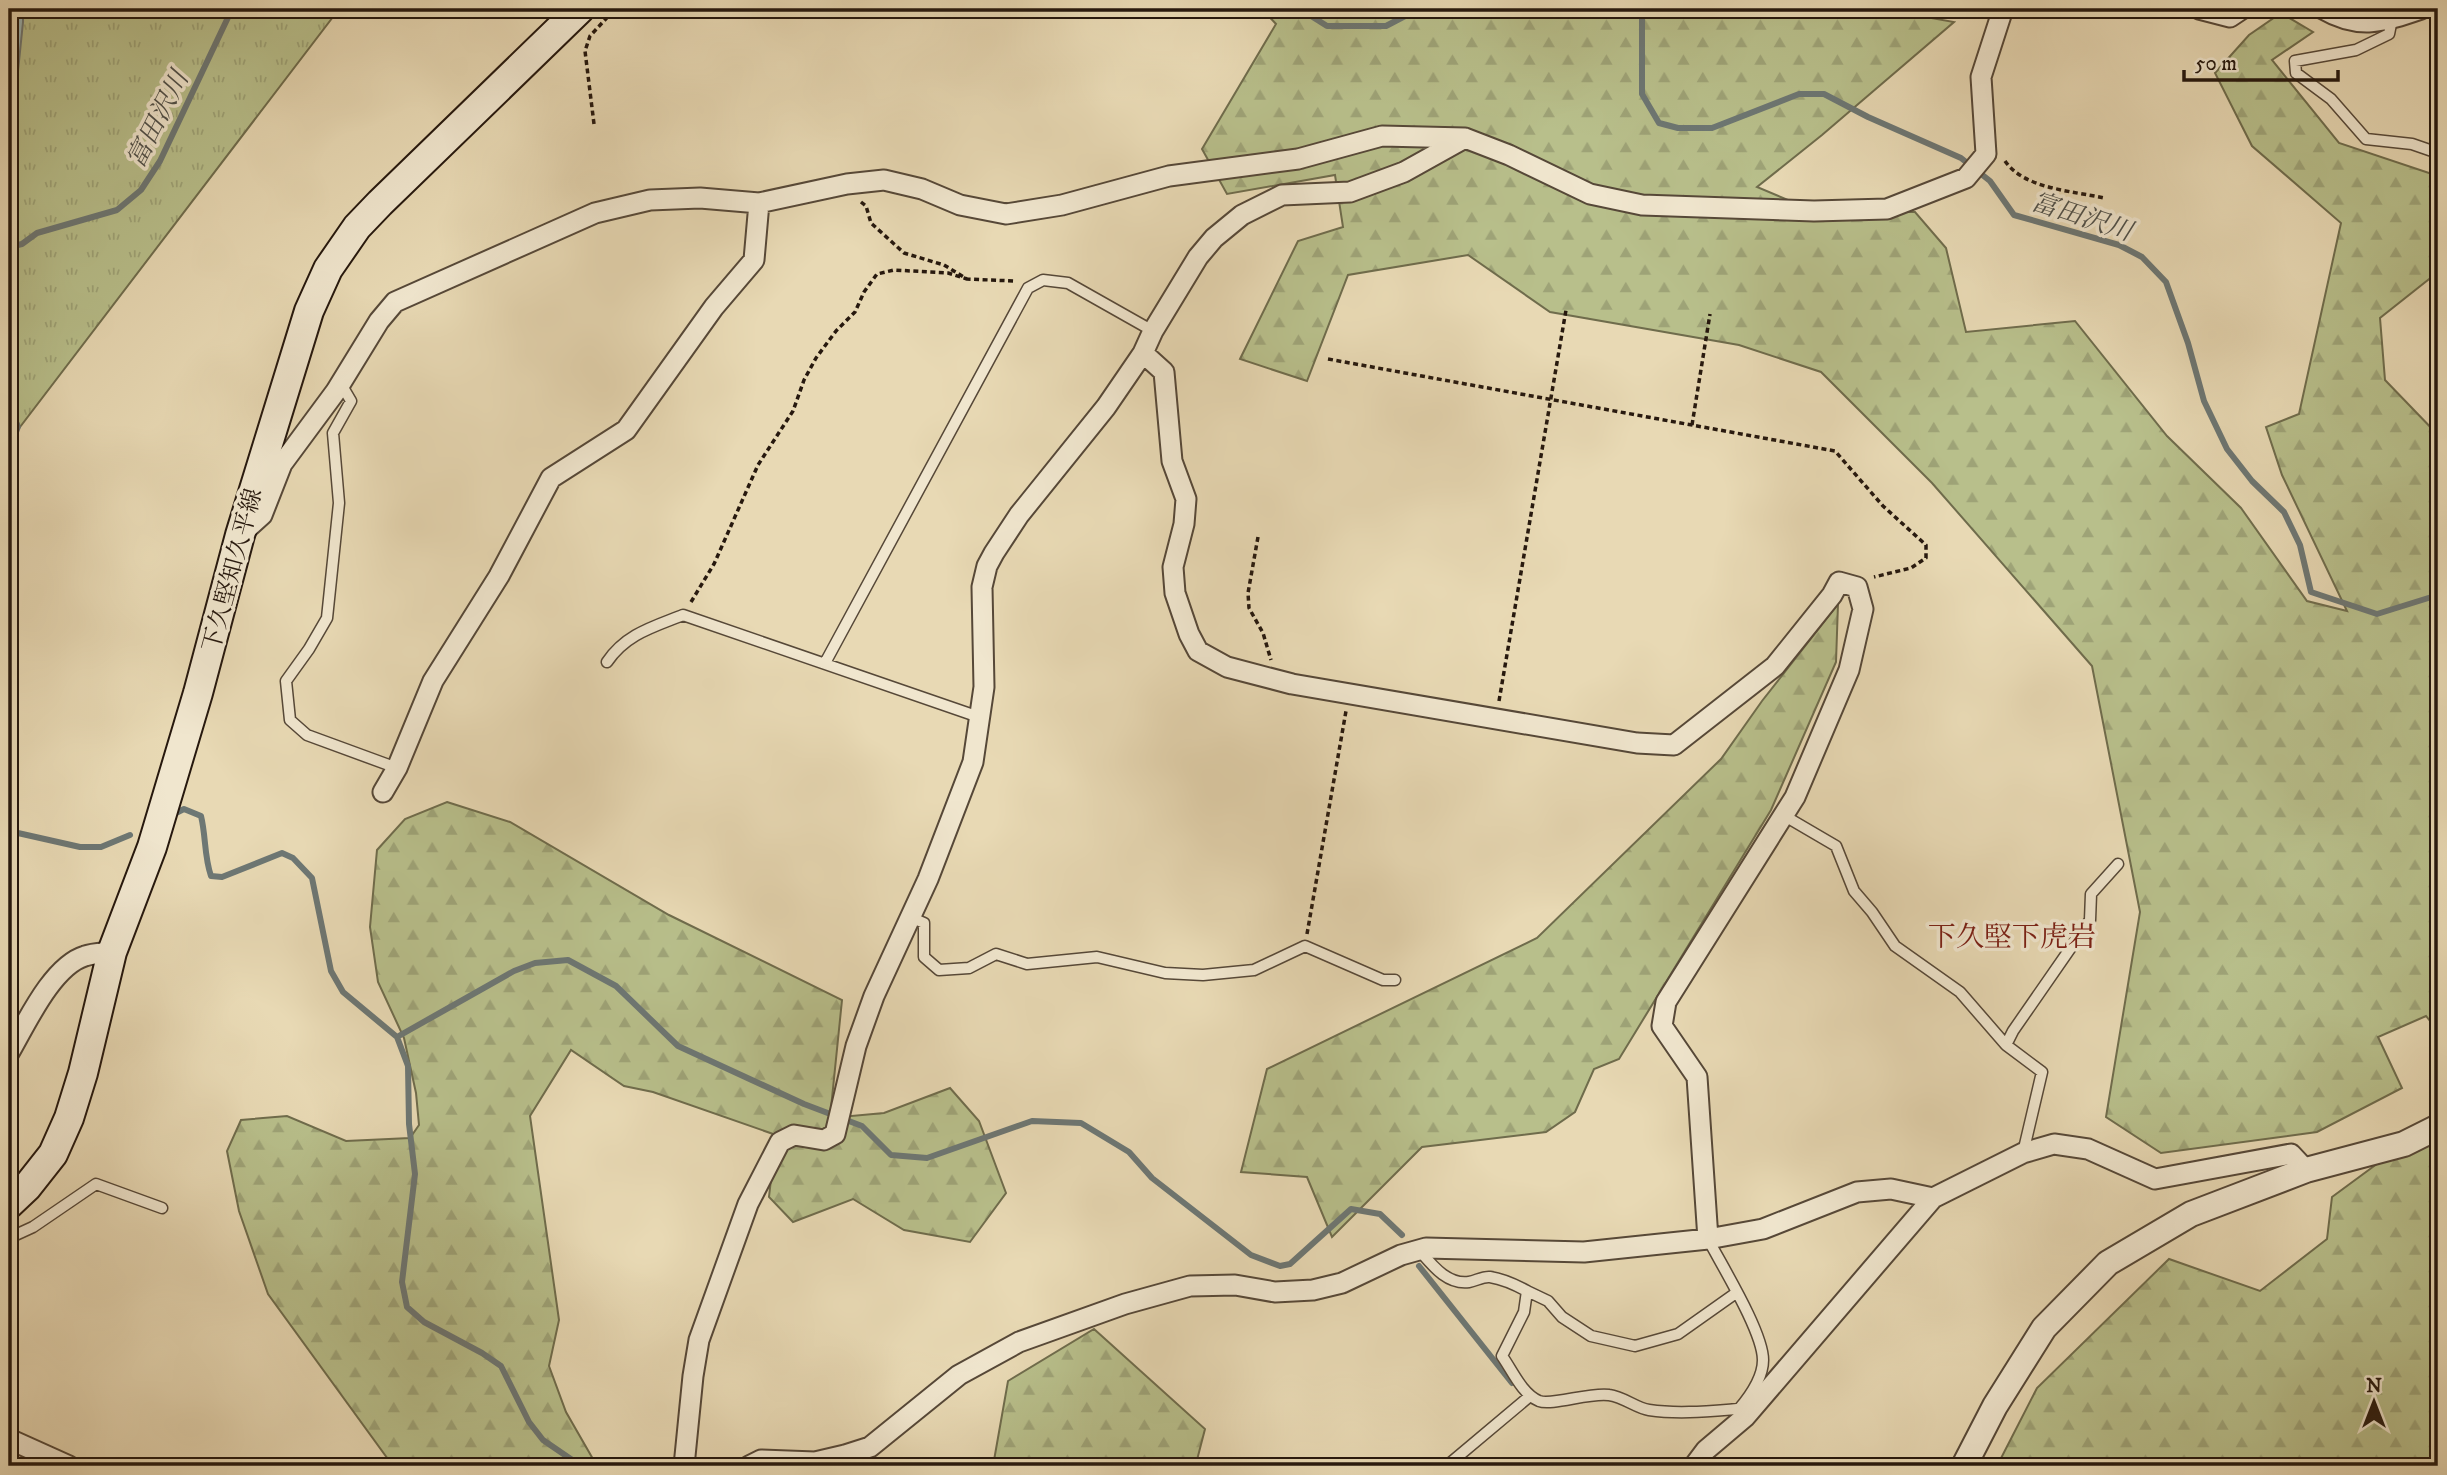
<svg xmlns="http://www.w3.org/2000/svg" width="2447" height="1475" font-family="'IM FELL DW Pica','Noto Serif JP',serif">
<defs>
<pattern id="grass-tufts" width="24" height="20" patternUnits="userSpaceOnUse" patternTransform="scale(1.75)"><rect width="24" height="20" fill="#b8bf8b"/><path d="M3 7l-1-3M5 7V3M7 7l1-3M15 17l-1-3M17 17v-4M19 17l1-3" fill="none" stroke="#9ea377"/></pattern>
<pattern id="forest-firs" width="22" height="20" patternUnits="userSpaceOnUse" patternTransform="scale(1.75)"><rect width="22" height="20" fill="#b8bf8b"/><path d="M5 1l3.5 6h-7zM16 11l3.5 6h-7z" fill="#9ea377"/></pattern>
<pattern id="water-ripples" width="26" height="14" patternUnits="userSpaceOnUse" patternTransform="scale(1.75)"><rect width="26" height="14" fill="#9cb7b8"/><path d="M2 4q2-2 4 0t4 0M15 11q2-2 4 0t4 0" fill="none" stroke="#7f9494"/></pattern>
</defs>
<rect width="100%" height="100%" fill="#e8d9b4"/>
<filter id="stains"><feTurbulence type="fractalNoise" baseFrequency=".00286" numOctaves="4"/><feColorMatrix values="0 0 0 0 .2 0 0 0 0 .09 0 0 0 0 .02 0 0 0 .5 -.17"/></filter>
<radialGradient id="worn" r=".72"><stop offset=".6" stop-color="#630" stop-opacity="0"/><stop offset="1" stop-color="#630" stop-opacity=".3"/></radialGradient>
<path fill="url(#grass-tufts)" stroke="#6f6c4c" stroke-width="2" d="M23,9H339L20,427L9,399V135L13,120Z"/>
<path fill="url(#forest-firs)" stroke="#6f6c4c" stroke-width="2" d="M1262,9H1881L1954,22L1822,135L1757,187L1814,211L1915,212L1946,248L1966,332L2075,321L2167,436L2241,508L2307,601L2347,611L2282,475L2266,427L2299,414L2341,223L2252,146L2215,73L2249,35L2281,13L2313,32L2272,60L2339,143L2438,176V272L2380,318L2385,380L2438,435V1031L2426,1016L2378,1037L2402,1088L2317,1132L2161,1153L2106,1117L2140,912L2092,666L1932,483L1821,372L1739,345L1550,312L1468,255L1348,275L1307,381L1240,359L1298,241L1343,227L1335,175L1227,194L1202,149L1276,24Z
M1838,604L1836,662L1771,810L1619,1059L1594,1069L1575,1112L1546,1132L1422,1147L1332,1237L1307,1177L1241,1172L1267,1069L1537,938L1721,759L1762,701Z
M447,802L510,822L669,915L842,1000L830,1118L884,1113L950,1088L979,1121L1006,1193L970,1242L904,1230L853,1199L793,1222L769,1197L776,1135L653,1092L624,1086L571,1050L530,1116L559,1320L549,1366L566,1412L597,1466H393L268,1294L239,1211L227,1151L241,1120L287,1116L346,1141L410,1138L419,1125L416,1093L404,1038L378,982L370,927L377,850L405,819Z
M2438,1119V1466H1997L2037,1388L2169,1259L2260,1291L2327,1239L2332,1197Z
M1094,1329L1205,1429L1197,1460L1173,1466H993L1008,1381Z"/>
<path fill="url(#water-ripples)" stroke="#6d7774" stroke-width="2" d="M9,9H23V22L13,120L9,135Z
M9,399L20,427L9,456Z"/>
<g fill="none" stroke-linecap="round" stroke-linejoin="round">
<path stroke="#6d7774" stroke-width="6" d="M1300,9L1327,26H1386L1407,15L1413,9
M1642,9V94L1659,123L1678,128H1712L1799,94H1824L1868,117L1961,158L1990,181L2014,215L2119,245L2142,257L2166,282L2188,343L2204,401L2227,449L2252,481L2284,512L2300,545L2311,592L2377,614L2438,595
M9,247L22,244L37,233L117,210L141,190L160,161L232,9
M172,815L184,809L201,816C206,836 204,856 211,876L222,877L282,853L293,858L312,878L331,971L343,992L397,1037L408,1066L409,1124L415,1174L402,1282L407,1307L424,1322L482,1353L501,1366L529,1422L543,1440L581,1466
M9,831L80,847H101L130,835
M397,1037L514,971L535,963L568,960L616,986L678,1046L804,1104L862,1126L891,1155L927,1158L1032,1121L1081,1123L1129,1152L1152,1178L1251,1255L1280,1266L1290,1264L1351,1209L1380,1214L1402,1235
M1419,1266L1512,1383"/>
<defs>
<path id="service" d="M2392,19L2389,34L2356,50L2295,61L2296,73L2331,99L2366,139L2412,144L2438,153
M341,384L351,401L333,433L339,503L327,618L309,649L286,681L290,720L307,735L397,768
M607,662C626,634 653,627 683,615L979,717
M825,663L1028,288L1043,280L1068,283L1153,331
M1783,815L1836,846L1854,891L1872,912L1895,946L1960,992L2006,1045
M910,917L924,923V957L939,970L969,968L996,954L1027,964L1097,957L1165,973L1203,975L1254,970L1305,946L1383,980H1395
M2023,1153L2042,1072L2006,1045L2013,1031L2090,920L2091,894L2118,864
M9,1238L33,1227L96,1184L162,1208
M1708,1239C1722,1266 1763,1332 1763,1360C1763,1377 1750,1396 1739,1409
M1419,1250C1432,1265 1447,1285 1469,1282C1476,1281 1483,1276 1490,1277C1503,1279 1516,1285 1527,1291L1524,1312L1502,1356C1512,1370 1522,1394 1539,1401C1552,1406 1590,1392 1609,1395C1624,1397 1636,1408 1649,1410C1683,1415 1719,1410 1752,1408
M1527,1291L1548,1301L1562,1317L1591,1336L1635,1346L1678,1334L1736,1293
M1439,1466L1449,1464L1530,1396"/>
<path id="minor" d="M2199,9L2230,17L2242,9
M2323,9C2359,30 2383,22 2421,9
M1143,353L1164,372L1172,461L1186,499L1184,524L1173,567L1175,593L1189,634L1198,651L1227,667L1292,684L1637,743L1674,745L1775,666L1832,595L1839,582L1857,587L1863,609L1849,670L1795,797L1666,1002L1662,1026L1697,1077L1708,1239
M241,534L262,515L282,464L336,391L379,321L395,302L595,213L650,200L700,198L759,203L847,184L884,180L922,189L960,205L1006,214L1062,205L1169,176L1298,159L1382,136L1465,138L1509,155L1590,194L1642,205L1814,211L1887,209L1966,178L1986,154L1981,77L2003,9
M383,792L397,768L433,681L499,576L551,478L626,430L714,307L754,260L759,203
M9,1053C26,1024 52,966 85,956C93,953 104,953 112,952
M9,1439L69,1466
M684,1466L693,1376L699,1340L748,1204L780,1142L794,1135L824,1140L835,1134L856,1046L874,996L928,879L973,762L984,687L982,587L987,566L994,553L1019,515L1106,407L1143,353L1153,331L1198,257L1214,238L1242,215L1282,195L1350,192L1404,172L1465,138
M749,1466L761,1460L815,1462L845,1455L870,1447L959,1375L1019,1342L1125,1304L1190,1286L1235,1285L1275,1292L1313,1290L1342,1283L1401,1255L1426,1248L1584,1252L1708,1239L1763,1229L1857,1192L1891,1189L1933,1198
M1694,1466L1706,1450L1745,1417L1933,1198L2023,1153L2054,1144L2088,1149L2155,1179L2291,1154L2306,1170"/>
<path id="tertiary" d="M1964,1466L1995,1406L2044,1328L2108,1263L2191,1214L2306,1170L2404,1144L2438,1127"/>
<path id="secondary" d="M9,1204L27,1187L53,1154L69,1118L83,1073L112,952L152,847L198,693L240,535L309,311L328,269L357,227L380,203L580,9"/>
</defs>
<use href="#service" stroke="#564838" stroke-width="13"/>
<use href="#minor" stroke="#564838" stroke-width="23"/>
<use href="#tertiary" stroke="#564838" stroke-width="28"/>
<use href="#secondary" stroke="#26180e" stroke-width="32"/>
<path stroke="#26180e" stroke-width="3.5" stroke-dasharray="5 3.5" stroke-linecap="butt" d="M594,124L585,51L590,36L615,9
M2005,161C2024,189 2073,191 2104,198
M861,202L866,206L871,223L904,253L944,265L967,279L1014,281
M1328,359L1835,451L1883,506L1926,545V558L1911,568L1874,577
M1692,425L1710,314
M1258,537L1248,593L1249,608L1263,633L1271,660
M691,602L714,564L758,465L793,411L804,380L816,358L836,331L855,312L864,292L877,274L894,270L948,273L967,279
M1499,701L1566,310
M1307,934L1346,711"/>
<use href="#service" stroke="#f0e6ce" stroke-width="10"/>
<use href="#minor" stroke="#f0e6ce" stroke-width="19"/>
<use href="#tertiary" stroke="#f0e6ce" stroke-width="24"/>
<use href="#secondary" stroke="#f0e6ce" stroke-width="28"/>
</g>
<g text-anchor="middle" stroke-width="7" stroke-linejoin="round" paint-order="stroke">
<g font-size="24" fill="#26180e" stroke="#f0e6ce">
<text transform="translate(232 570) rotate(-75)" y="8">下久堅知久平線</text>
</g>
<g font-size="26" font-style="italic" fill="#4f504a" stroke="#f0e6ce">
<text transform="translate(157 119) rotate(-63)" y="9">富田沢川</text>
<text transform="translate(2082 216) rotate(18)" y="9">富田沢川</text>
</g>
<g font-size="28" fill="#7a1f14" stroke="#f0e6ce">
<text x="2012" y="946">下久堅下虎岩</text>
</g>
</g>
<rect width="2447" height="1475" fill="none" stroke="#e8d9b4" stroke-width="35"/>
<rect x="10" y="10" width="2426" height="1454" fill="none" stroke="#26180e" stroke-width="3.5"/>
<rect x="18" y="18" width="2412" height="1440" fill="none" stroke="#26180e" stroke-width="2"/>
<g transform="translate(2374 1402)" stroke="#f0e6ce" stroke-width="5" paint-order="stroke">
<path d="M0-5L12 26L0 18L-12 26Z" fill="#26180e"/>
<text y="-10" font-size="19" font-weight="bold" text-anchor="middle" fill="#26180e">N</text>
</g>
<path d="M2184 70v10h154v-10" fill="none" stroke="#26180e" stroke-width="3.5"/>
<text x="2195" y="70" font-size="21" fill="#26180e" stroke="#f0e6ce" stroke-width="5" paint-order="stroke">50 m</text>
<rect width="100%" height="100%" filter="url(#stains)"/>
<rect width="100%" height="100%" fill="url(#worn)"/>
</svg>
